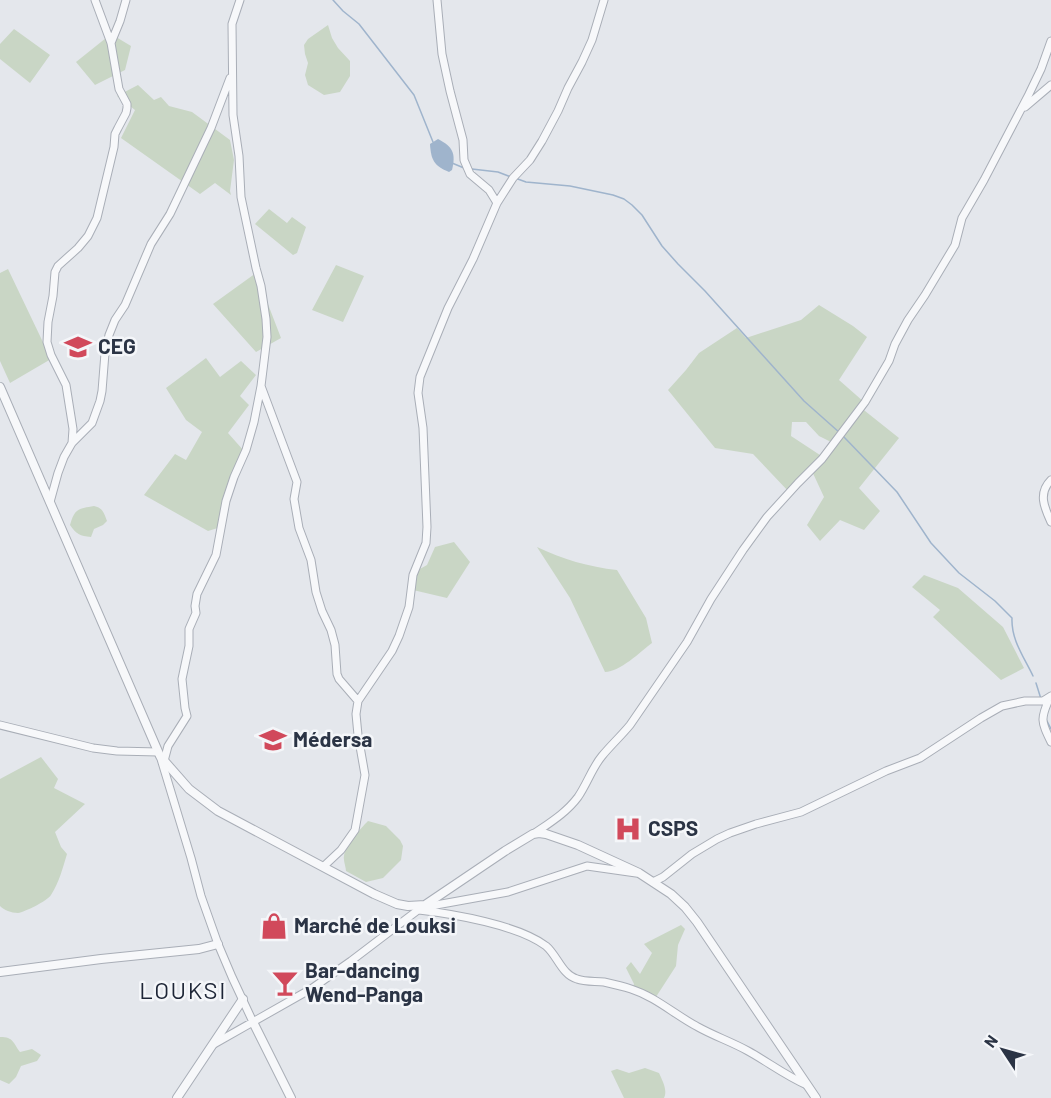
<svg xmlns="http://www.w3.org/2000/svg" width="1051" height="1098" font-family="Barlow,sans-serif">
<rect width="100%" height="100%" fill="#e4e7ec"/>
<path fill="#c9d6c5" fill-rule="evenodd" d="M328,25L332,38L338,48L350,61V76L340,92L324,95L308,85L305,75L308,63L305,54L304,45L308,39Z
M14,29L50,55L30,83L0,59V44Z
M111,34L131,46L125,70L95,85L76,62Z
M138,85L154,100L161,97L169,106L192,112L230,140L234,160L230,191L231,195L215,183L200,194L121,138L135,110L117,96Z
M269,209L287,223L292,217L306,227L297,253L293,255L255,224Z
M336,265L364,276L343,322L312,310Z
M8,269L51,359L10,383L0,361V273Z
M256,273L281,338L256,352L213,304Z
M819,305L853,326L867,337L839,380L864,402L860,407L899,438L859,488L880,511L864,530L840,520L820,541L807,525L824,497L811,469L789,492L753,454L715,448L668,390L686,370L699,353L737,328L746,338L801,320ZM792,422H806L819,436L833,443L823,457L791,436Z
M206,358L220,377L241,361L256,375L240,396L249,405L228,433L244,451L219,516L221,527L208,531L144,495L175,454L186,460L202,432L186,420L166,388Z
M94,506C103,508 104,513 107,521L103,525L94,529L91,537C80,536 76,534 70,525C75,508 78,509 94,506Z
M454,542L470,562L447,598L413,590L415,577L418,570L427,565L435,547Z
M537,547C562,559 589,567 617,570L646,618L652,643C640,652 620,672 605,672L570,598Z
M924,575L958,588L1003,627L1024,668L1001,680L933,617L940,610L912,587Z
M41,757L58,779L54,788L85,804L55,832L61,847L67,854C63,867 59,883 51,895C47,901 25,912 18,913C11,913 4,910 0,906V779Z
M368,821L386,826L400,840L403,846L401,860L383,878L366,882L346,871C346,867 343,860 344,856C345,846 361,828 368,821Z
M681,925L685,929L678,945L676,966L654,1000L632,989L634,984L626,968L631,962L640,974L652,953L644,944Z
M0,1037C14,1037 13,1043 20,1052L32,1049L41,1055L37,1061L21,1066L16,1077L9,1084L0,1080Z
M645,1068L659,1073C662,1080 668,1090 664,1098H624L611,1071L617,1069L629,1073Z"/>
<path fill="#9fb4cc" d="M438,139C453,147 456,153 452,170L449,172C434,166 431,160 430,144Z"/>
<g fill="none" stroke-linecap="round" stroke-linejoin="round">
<path stroke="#9fb4cc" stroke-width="1.5" d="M333,0L343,11L359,24L414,95L433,142
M452,163L464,168
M472,169L498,172L511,177
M515,178L526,182L570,186L613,195L624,199L632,205L642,215L662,246L678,264L705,291L804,401L840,433
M843,436L897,492L931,543L959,573L995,601L1012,618C1011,640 1024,657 1033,676
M1036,683L1041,699
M1047,721L1051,729"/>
<defs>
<path id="minor" d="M240,0L232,24L233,115L239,156L241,197L256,268L261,286L266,319L267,337L261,386L297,482L294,499L299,528L311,560L316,592L322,611L331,630L335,645L337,674L339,679L358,701
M437,0L442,54L450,91L463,140L464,160L470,174L489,190L497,203
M111,43L120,21L126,0
M1025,107L1051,85
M72,443L73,429L66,385L51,355L47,342L48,322L53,296L55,272L58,266L78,248L88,236L97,218L114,147L115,134L118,128L126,113L127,108V104L119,89L111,43L95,0
M1051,480C1038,493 1044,507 1051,522
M50,502L58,473L64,457L72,443L92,423L100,401L102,391L105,353L109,335L115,320L125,305L151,244L170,214L211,128L230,78
M1050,697C1040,719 1041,721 1051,742
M0,725L93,748L117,751L158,752
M161,759L191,858L201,896L218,944L232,977L253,1022
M164,761L168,746L187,716L185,708L182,679L189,646V629L196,613L195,606L197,594L216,555L226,501L234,477L246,450L254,422L261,386
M535,833C551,822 567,812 578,797C587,784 592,768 602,756C611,745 621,736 630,725L687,642L711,599L743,550L767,517L798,483L822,459L865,402L889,361L895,344L908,320L925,295L955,245L962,218L984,180L1029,94L1041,69L1051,41
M324,866L341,850L355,830L365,775L358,735L356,714L358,701L392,651L399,636L409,607L413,575L426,543L427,527L423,428L418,393L420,377L448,308L473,259L497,203L513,178L530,160L542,141L558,111L568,88L582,62L592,40L604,0
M653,882L663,877L692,854L717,839L730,833L756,824L801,812L886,771L920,758L981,718L1002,706L1025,701H1043L1051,696
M425,907L508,892L587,866L636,873
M419,910C454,914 518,925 546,946C557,955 562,975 577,979C585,982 595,981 604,982C613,984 622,986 631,989C656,997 675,1015 698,1027C714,1036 732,1042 748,1051C768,1062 786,1076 807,1085
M214,1044L311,989L351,961L422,907"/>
<path id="tertiary" d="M0,387L160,756L189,789L218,811L374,894L397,904L408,906L425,905L505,851L533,834L539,833L546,834L578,845L639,873L671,894L685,907L697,922L816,1098
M0,972L101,959L199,949L218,944
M253,1022L291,1098
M177,1098L243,999"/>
</defs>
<use href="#minor" stroke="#a9aeb7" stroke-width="9"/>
<use href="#tertiary" stroke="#a9aeb7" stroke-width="10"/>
<use href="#minor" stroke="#f7f8fa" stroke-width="7"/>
<use href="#tertiary" stroke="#f7f8fa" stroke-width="8"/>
</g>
<defs>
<symbol id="school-bare" viewBox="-9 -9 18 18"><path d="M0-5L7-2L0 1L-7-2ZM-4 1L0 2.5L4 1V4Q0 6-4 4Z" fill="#d1495b" stroke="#f4f6f9" stroke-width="2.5" paint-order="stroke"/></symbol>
<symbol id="hospital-bare" viewBox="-9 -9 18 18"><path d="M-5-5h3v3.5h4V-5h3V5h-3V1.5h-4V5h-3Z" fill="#d1495b" stroke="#f4f6f9" stroke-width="2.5" paint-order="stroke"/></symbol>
<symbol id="shop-bare" viewBox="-9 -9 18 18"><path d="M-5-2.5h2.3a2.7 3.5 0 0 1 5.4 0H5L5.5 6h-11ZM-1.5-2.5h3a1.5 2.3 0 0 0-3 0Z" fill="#d1495b" stroke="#f4f6f9" stroke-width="2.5" paint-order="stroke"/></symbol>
<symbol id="bar-bare" viewBox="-9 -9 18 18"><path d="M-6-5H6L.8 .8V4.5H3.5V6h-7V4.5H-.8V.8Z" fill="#d1495b" stroke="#f4f6f9" stroke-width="2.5" paint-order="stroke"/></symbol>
</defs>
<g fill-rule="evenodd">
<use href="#school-bare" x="59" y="328" width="38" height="38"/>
<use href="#school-bare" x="254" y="721" width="38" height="38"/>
<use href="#hospital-bare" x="609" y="810" width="38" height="38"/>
<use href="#shop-bare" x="255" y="907" width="38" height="38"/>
<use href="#bar-bare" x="266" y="964" width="38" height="38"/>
</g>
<g text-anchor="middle" stroke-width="5" stroke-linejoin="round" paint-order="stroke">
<g font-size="21" font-weight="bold" fill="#2b3445" stroke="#f4f6f9" text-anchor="start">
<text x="98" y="354">CEG</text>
<text x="293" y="747">Médersa</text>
<text x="648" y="836">CSPS</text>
<text x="294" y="933">Marché de Louksi</text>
<text x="305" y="978">Bar-dancing<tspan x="305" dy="24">Wend-Panga</tspan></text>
</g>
<g font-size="24" letter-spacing="1.5" fill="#1d2536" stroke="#f4f6f9">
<text x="183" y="999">LOUKSI</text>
</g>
</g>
<g transform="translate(1003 1050) rotate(306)" stroke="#f4f6f9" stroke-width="4.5" paint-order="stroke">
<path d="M0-4.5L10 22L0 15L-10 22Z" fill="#2b3445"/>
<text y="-9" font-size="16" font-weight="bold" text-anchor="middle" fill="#2b3445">N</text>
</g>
</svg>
